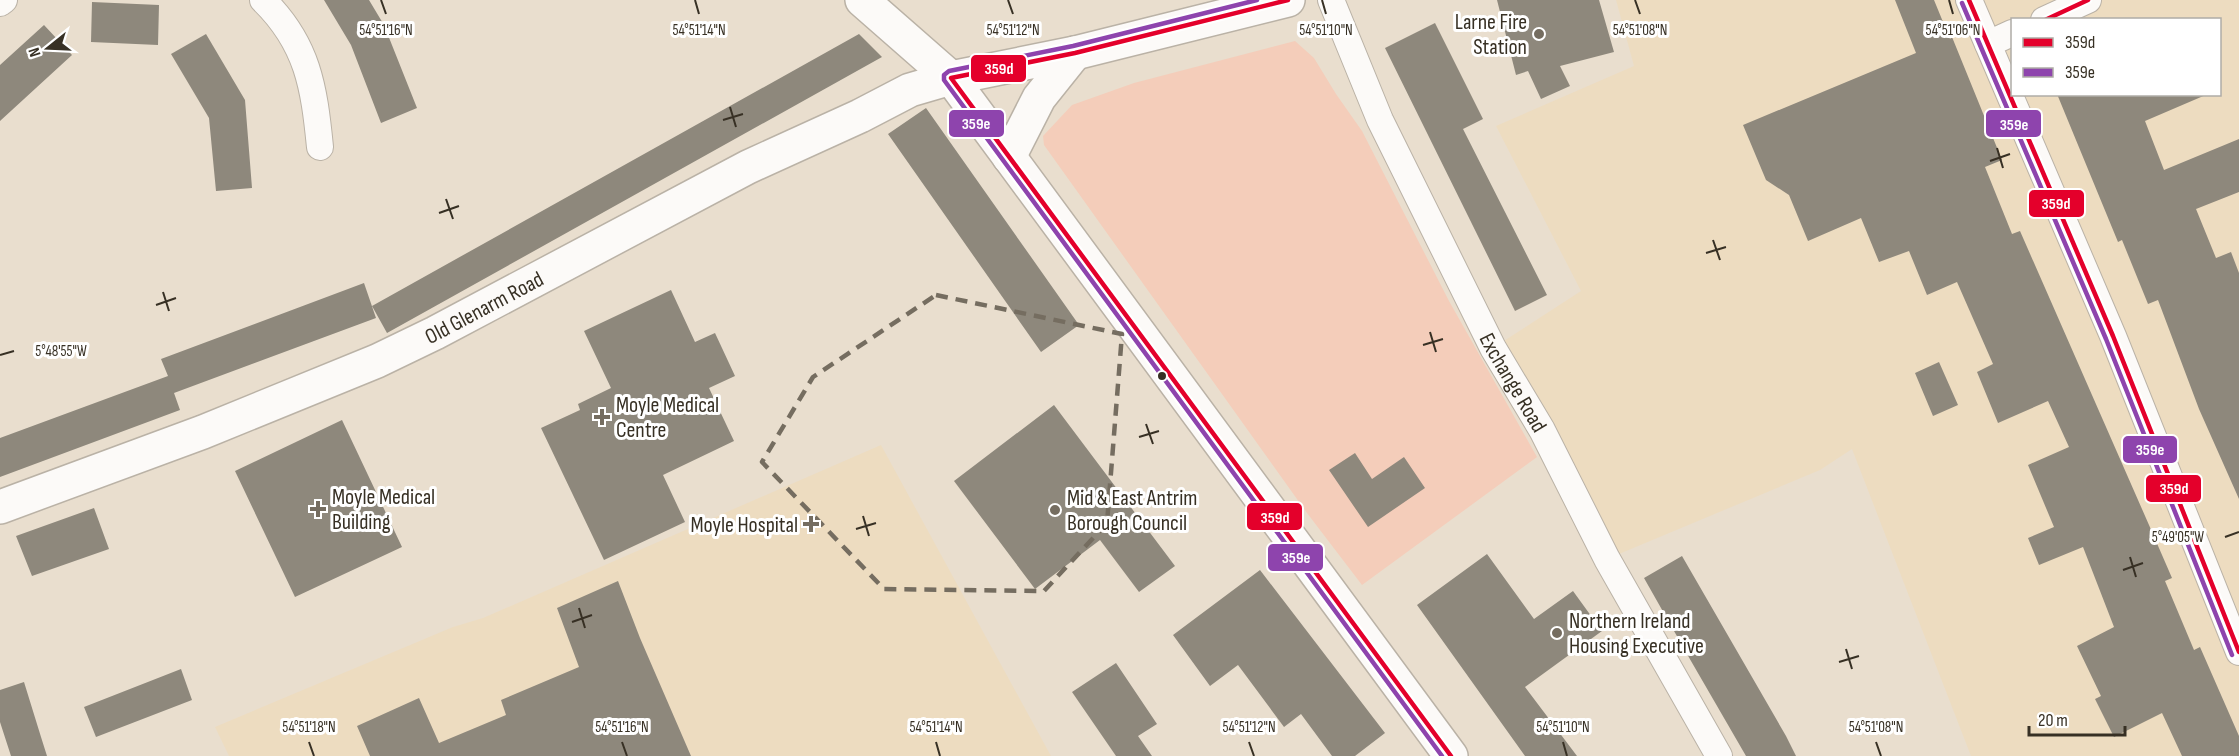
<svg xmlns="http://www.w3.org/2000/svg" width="2239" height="756" font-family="'Sofia Sans Condensed',sans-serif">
<rect width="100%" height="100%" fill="#e9dece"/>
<path fill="#eddcc0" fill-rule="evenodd" d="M1616,0H2239V756H1971L1852,449L1820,470L1607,559L1493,348L1581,291L1496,126L1634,66ZM2012,20H2220V94H2012Z
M881,445L1051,756H229L215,727L453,627L483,618Z"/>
<path fill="#f4cdba" d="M1295,41L1314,58L1336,94L1362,131L1449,301L1537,457L1362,585L1307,513L1044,145L1043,136L1072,105L1134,83Z"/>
<path fill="#8e887c" d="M324,0H369L384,25L417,108L381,123L351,45Z
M1497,0H1599L1614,52L1560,66L1570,86L1541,99L1528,71L1516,75Z
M1895,0H1934L1950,39L1952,37L2002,160L1985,167L2012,234L2020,231L2149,525L2172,578L2165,581L2194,650L2200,647L2239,736V756H2182L2162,713L2114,737L2095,699L2101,696L2077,646L2114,627L2083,547L2039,565L2028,538L2054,527L2028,465L2069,447L2048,401L1998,423L1977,372L1993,364L1957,282L1927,295L1909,251L1879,262L1861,218L1808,241L1789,195L1766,180L1743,125L1916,53Z
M92,2L159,5L158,45L91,42Z
M1435,23L1483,119L1463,129L1547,295L1515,311L1385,48Z
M44,25L72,55L0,121V65Z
M206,34L245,100L252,188L216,191L209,118L171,54Z
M859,34L882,57L387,333L372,306Z
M2057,94H2208L2145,121L2164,170L2239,139V192L2196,209L2216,258L2231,252L2239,273V499L2199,409L2158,300L2148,304L2122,240L2118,242Z
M926,108L1079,325L1041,352L888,134Z
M364,283L376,318L174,393L180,410L0,477V438L168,376L161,359Z
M671,290L695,342L715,333L735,376L709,388L734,441L663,475L685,522L604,560L541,428L580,410L578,404L611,388L584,331Z
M1939,362L1958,405L1933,416L1915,373Z
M1054,405L1175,566L1139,592L1100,540L1035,589L954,481Z
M342,420L402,547L295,597L235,471Z
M1355,453L1372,479L1404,457L1425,488L1368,527L1329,470Z
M94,508L109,549L32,576L16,536Z
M1487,554L1534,619L1573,591L1602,631L1525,687L1577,756H1525L1417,605Z
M1682,556L1786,736L1796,756H1746L1691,661L1644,578Z
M1260,570L1385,733L1355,756H1332L1301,714L1284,727L1238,665L1210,686L1173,635Z
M618,581L640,638L691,756H370L357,726L419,698L439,743L506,715L501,700L579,667L557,608Z
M1116,663L1157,724L1138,736L1152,756H1116L1072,692Z
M181,669L192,700L96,737L84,707Z
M24,682L41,737L47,756H11L0,722V690Z"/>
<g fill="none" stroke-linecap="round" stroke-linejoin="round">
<defs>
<g id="street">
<path d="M263,0C308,44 314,87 320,147"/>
<path id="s1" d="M1331,0L1380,120L1493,348L1542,430L1607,559L1719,756"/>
<path d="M1969,0L2113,336L2239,652"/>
<path d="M0,3L4,0"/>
<path d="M2044,20L2088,0"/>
<path d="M1988,44L2012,33"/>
</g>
<g id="secondary">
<path d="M862,0L951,78L1451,756"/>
<path d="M1009,157L1039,98L1075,53"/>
<path id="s2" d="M0,507L203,432L377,361L435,333L748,167L860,116L910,90L951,78L1075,53L1288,0"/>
</g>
</defs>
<use href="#street" stroke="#bab2a6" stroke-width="28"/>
<use href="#secondary" stroke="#bab2a6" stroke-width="36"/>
<use href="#street" stroke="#fcfaf8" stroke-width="26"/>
<use href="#secondary" stroke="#fcfaf8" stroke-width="33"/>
<defs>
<path id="bus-1" d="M1288,0L1075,53L951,78L1451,756
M1969,0L2113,336L2239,652
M2045,20L2088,0"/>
<path id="bus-2" d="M1257,0L1073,46L949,71L944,75V80L1442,756
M1962,3L2106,339L2232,655"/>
</defs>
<use href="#bus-1" stroke="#fff" stroke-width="9"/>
<use href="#bus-2" stroke="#fff" stroke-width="9"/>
<use href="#bus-1" stroke="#e4002b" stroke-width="4.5"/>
<use href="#bus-2" stroke="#8e44ad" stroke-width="4.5"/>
</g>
<path fill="none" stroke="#756d60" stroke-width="4.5" stroke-dasharray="12 8" stroke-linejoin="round" d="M936,295L1122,334L1107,523L1044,591L884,589L762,462L813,377Z"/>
<path fill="none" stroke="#373024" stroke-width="2" d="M381,0L386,14M695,0L699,14M1008,0L1013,14M1322,0L1326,14M1635,0L1640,14M1949,0L1953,14M730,107L736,127M723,120L743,114M1997,148L2003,168M1990,161L2010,154M446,199L453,219M439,213L459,206M1713,240L1720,260M1706,253L1726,247M163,292L169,311M156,305L176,298M1430,332L1436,352M1423,345L1443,339M0,355L14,351M1146,424L1153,444M1139,437L1159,431M863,516L869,536M856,529L876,523M2225,537L2239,532M2130,557L2136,577M2123,570L2143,563M579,608L585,628M572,622L592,615M1846,649L1852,669M1839,662L1859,656M309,742L314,756M622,742L627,756M936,742L940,756M1249,742L1254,756M1563,742L1567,756M1876,742L1881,756"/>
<g fill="#756d60" stroke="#fff" stroke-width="2">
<circle cx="1539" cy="34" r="6"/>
<path d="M599 408h6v6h6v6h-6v6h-6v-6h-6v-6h6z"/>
<path d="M315 500h6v6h6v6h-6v6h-6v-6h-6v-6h6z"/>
<circle cx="1055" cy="510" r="6"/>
<path d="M808 515h6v6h6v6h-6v6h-6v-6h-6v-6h6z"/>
<circle cx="1557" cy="633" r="6"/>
</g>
<circle fill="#373024" stroke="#fff" stroke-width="2" cx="1162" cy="376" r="5"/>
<g text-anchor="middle" stroke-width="6" stroke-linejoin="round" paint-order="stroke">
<g font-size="22" fill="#373024" stroke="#fff" text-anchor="start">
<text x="1527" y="29" text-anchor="end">Larne Fire<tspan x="1527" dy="25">Station</tspan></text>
<text x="616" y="412">Moyle Medical<tspan x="616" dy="25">Centre</tspan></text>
<text x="332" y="504">Moyle Medical<tspan x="332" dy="25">Building</tspan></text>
<text x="1067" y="505">Mid &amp; East Antrim<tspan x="1067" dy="25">Borough Council</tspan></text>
<text x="798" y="532" text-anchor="end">Moyle Hospital</text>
<text x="1569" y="628">Northern Ireland<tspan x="1569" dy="25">Housing Executive</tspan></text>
</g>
<g font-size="22" fill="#373024" stroke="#fff">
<text dy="8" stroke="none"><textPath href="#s2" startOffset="524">Old Glenarm Road</textPath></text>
<text dy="8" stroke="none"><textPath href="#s1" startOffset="424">Exchange Road</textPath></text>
</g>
</g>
<g font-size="15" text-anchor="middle" fill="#373024" stroke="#fff" stroke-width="6" stroke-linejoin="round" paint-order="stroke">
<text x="1953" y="35">54°51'06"N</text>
<text x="386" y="35">54°51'16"N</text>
<text x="699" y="35">54°51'14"N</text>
<text x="1013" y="35">54°51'12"N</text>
<text x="1326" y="35">54°51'10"N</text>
<text x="1640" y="35">54°51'08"N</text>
<text x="61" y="356">5°48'55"W</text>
<text x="2178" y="542">5°49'05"W</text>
<text x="309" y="732">54°51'18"N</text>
<text x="622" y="732">54°51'16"N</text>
<text x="936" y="732">54°51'14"N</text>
<text x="1249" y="732">54°51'12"N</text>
<text x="1563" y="732">54°51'10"N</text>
<text x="1876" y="732">54°51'08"N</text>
</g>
<g stroke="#fff" stroke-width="2">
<rect x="970" y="54" width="57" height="29" rx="6" fill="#e4002b"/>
<rect x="948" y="109" width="57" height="29" rx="6" fill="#8e44ad"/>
<rect x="1985" y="109" width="57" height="29" rx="6" fill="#8e44ad"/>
<rect x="2028" y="189" width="57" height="29" rx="6" fill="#e4002b"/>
<rect x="2122" y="435" width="56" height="29" rx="6" fill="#8e44ad"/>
<rect x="2145" y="474" width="57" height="29" rx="6" fill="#e4002b"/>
<rect x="1246" y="502" width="57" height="29" rx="6" fill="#e4002b"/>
<rect x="1267" y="543" width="57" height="29" rx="6" fill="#8e44ad"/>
</g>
<g font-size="16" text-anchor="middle" font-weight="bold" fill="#fff">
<text x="999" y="74">359d</text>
<text x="976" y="129">359e</text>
<text x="2014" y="130">359e</text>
<text x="2056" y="209">359d</text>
<text x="2150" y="455">359e</text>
<text x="2174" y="494">359d</text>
<text x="1275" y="523">359d</text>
<text x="1296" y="563">359e</text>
</g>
<rect x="2011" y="18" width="210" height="78" fill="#ffffff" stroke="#afaca7" stroke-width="1.5"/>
<rect x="2023" y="38" width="30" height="9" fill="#e4002b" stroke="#afaca7" stroke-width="1.5"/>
<text x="2065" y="48" font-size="18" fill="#373024">359d</text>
<rect x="2023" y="68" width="30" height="9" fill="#8e44ad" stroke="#afaca7" stroke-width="1.5"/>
<text x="2065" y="78" font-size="18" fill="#373024">359e</text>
<g transform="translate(48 48) rotate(252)" stroke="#ffffff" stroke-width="4.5" paint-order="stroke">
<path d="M0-4.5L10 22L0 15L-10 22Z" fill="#373024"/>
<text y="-9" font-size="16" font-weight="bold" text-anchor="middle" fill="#373024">N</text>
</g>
<path d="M2029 726v9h96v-9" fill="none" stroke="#373024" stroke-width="3"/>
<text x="2038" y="726" font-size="18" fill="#373024" stroke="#ffffff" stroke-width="4.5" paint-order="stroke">20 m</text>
</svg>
